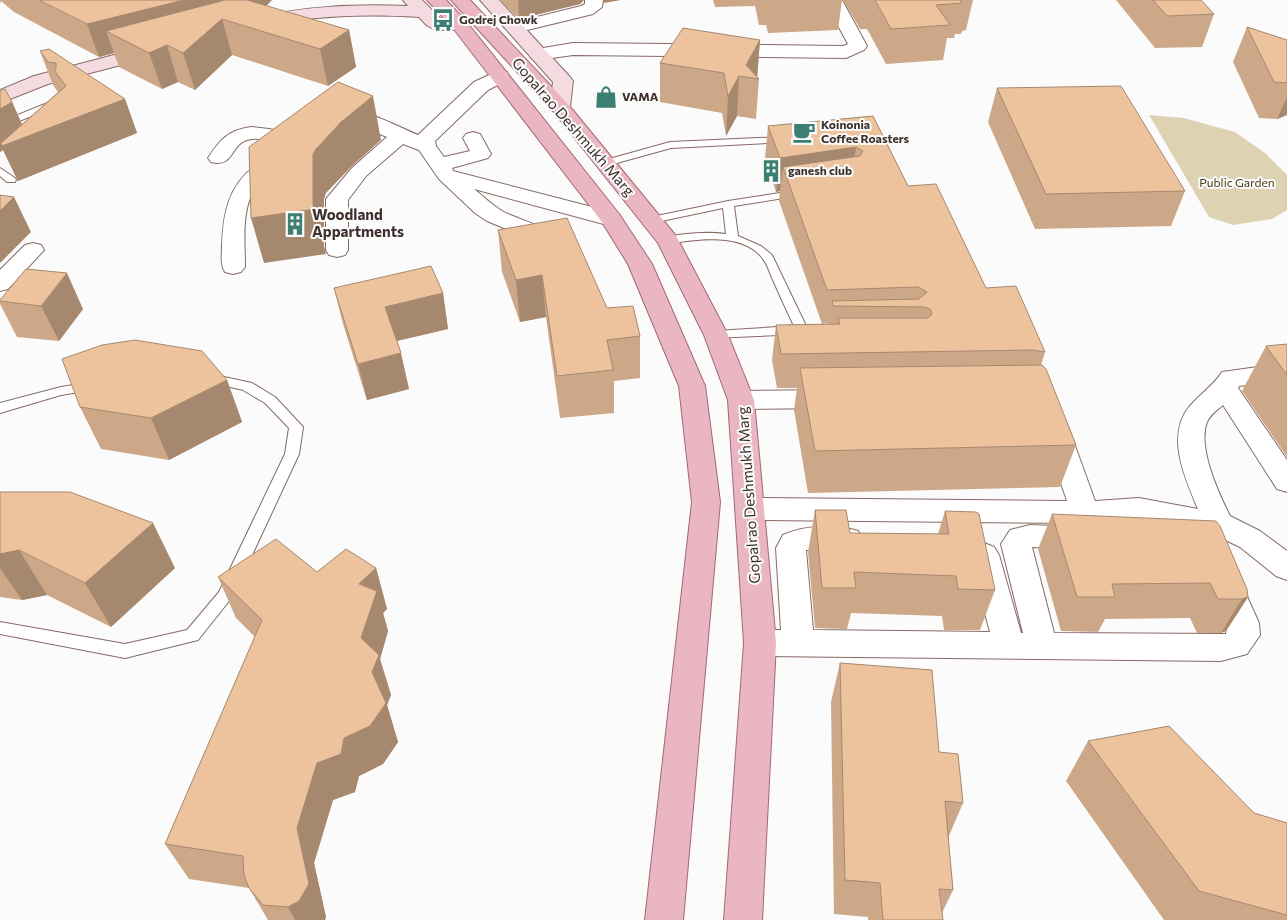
<svg xmlns="http://www.w3.org/2000/svg" width="1287" height="920" font-family="Commissioner,sans-serif">
<rect width="100%" height="100%" fill="#fbfbfb"/>
<path fill="#ddd3b3" d="M1149,115L1184,118L1235,132L1265,153L1287,175V210L1272,219L1233,225L1209,217Z"/>
<g fill="none" stroke-linecap="round" stroke-linejoin="round">
<defs>
<path id="lane" d="M55,100L60,103L58,105L0,129V122Z
M783,137L788,140L787,142L671,148L606,166L601,163L602,161L670,142Z
M0,168L15,178L16,180L15,182H7L0,176Z
M799,190L804,193L803,195L734,206L738,236L761,246L772,255L808,330L802,334L712,338L710,335L712,332L716,331L794,326C787,311 780,296 773,280C770,274 768,265 763,259C744,232 696,239 668,244L662,241C672,232 712,232 726,234L723,208L652,223L646,220L652,217L728,201Z
M210,374L252,383L275,397L303,427L299,454L233,596L198,640L125,658L0,634V622L125,644L187,630L219,592L285,454L289,428L265,403L243,390L205,381L204,378L205,375Z
M92,382L97,383L98,386L97,389L61,395L0,413V403L61,387Z"/>
<path id="street" d="M585,0H603L602,7L593,14L515,33L509,32L506,28L509,24L581,6L585,4Z
M824,0H842L867,46L864,50L846,58L573,55L538,60L531,58L529,54L531,50L573,43L843,46L848,44Z
M500,70L507,72L509,76L507,80L488,90L435,141L436,146L444,157L470,151L463,138L466,134L473,132L480,134L491,154L488,158L452,168L453,171L619,214L622,219L619,224L611,226L474,189C483,196 492,205 502,211C520,221 553,227 565,244L562,249L554,251L546,249L523,236L487,221L475,213L439,179L419,150L403,144L366,176L348,200V250L345,255L337,257L329,255L326,250V199L352,168L387,137L348,121L336,119L333,115L336,111C360,105 396,126 418,135L474,82Z
M251,127L269,129L308,139L311,143L308,147C288,152 268,134 247,140C230,145 234,168 211,162L208,158C220,140 228,130 251,127Z
M279,153L286,155L289,159C282,169 268,174 259,184C240,204 245,241 245,267L241,272L233,274L225,272C220,264 222,255 222,246C223,214 228,186 255,166C263,160 270,155 279,153Z
M33,243L41,245L44,250L8,289L0,291V270L25,245Z
M1287,363V381L1239,386L1238,388L1287,460V492L1277,489L1223,405C1217,410 1210,415 1207,422C1197,447 1219,494 1230,516L1260,531L1287,551V580L1276,576L1240,547L1213,534L1139,520L1085,523L750,520L740,517L736,509L740,501L750,498L1067,501L1043,429L1047,422L1056,419L1065,422L1069,429L1095,501L1139,498L1198,509C1185,478 1165,435 1190,406C1200,394 1213,386 1222,372Z
M832,390L841,393L845,399L841,405L832,408L741,409L732,406L728,400L732,394L741,391Z
M1030,525L1079,527L1089,530L1094,538L1089,546L1079,549L1032,547L1054,633L1226,634L1227,623L1209,579L1213,570L1224,567L1235,570L1259,623L1260,635L1247,654L1221,661L760,656L749,652L744,643L749,634L760,630H781L776,548L783,535C805,525 835,524 858,531L863,539L858,547L848,550H806L813,630L990,632L969,555L974,547L984,543L994,547L999,555L1021,633H1023L1001,544L1010,530Z"/>
<path id="secondary" d="M403,0H422L440,18L465,20L468,24L465,28C456,30 436,32 428,26C425,24 422,20 419,17C364,14 311,15 257,28L251,27L248,23L251,19C303,6 354,4 408,6Z
M480,0H499L570,77L573,81L570,107L567,111L560,113L553,111L550,107L553,82Z
M152,45L159,47L161,51L159,55L48,84L0,103V90L34,76Z"/>
<path id="primary" d="M427,0H446L465,20L619,214L652,264L705,386L720,502L683,920H645L692,502L679,386L628,264L602,222L453,28Z
M451,0H470L567,103L676,236L728,335L754,400L776,643L762,920H724L744,643L728,400L704,335L658,243L553,111Z"/>
</defs>
<use href="#lane" stroke="#876a63" stroke-width="2"/>
<use href="#street" stroke="#876a63" stroke-width="2"/>
<use href="#secondary" stroke="#876a63" stroke-width="2"/>
<use href="#primary" stroke="#a36874" stroke-width="2"/>
<use href="#lane" fill="#fff" fill-rule="evenodd"/>
<use href="#street" fill="#fff" fill-rule="evenodd"/>
<use href="#secondary" fill="#f4dbe1" fill-rule="evenodd"/>
<use href="#primary" fill="#e9b6c2" fill-rule="evenodd"/>
</g>
<path fill="#cca888" d="M0,0H272L266,6L349,30L356,67L328,86L232,55L195,90L178,82L162,89L119,67L114,53L99,57L14,12L1,1L0,4Z
M500,0H584L580,4L519,19Z
M713,0H842L838,30L768,33L766,25H759L755,6L715,7Z
M843,0H973L966,30L962,31L961,34H955L954,38H947L943,60L886,64L867,29H860Z
M1116,0H1201L1214,14L1202,47L1155,48Z
M1247,27L1287,40V115L1277,119L1259,118L1233,62Z
M760,40L757,77L759,79L756,119L737,116L726,136L722,113L660,102V63Z
M40,51L125,99L137,133L18,181L3,150L0,152V91L12,102L22,124L58,92L53,85Z
M997,88L1185,191L1171,226L1035,229L988,122Z
M873,116L908,186L986,288L1045,352L1041,365L1076,445L1060,487L808,493L794,410L797,388H777L772,360L776,325L828,324V323L822,324L779,201L780,191L776,192L765,158L768,126Z
M498,230L607,308L640,336V378L614,381V413L560,418L546,317L520,322L502,272Z
M334,288L443,293L448,329L397,341L409,389L367,400L343,324Z
M0,300L83,309L59,341L17,337L0,304Z
M1287,344V457L1242,391L1266,346Z
M227,380L242,422L169,460L101,449L80,407Z
M0,492L175,568L111,627L47,595L22,600L0,597Z
M815,510L850,533L938,534L945,511L995,590L980,630H944L942,616L851,613L847,629L815,628L808,552Z
M1052,514L1248,597L1226,631L1221,633H1197L1190,618L1105,619L1098,632L1061,631L1038,549Z
M376,568L387,609L383,613L388,631L380,659L391,695L387,705L398,742L383,764L359,776L355,792L333,800L314,863L326,917L325,920H268L249,888L189,879L165,844L255,637L236,618L218,577L317,572Z
M840,663L939,752L963,803L948,838L953,890L942,913L943,920H868V917L834,914L831,702Z
M1088,741L1254,813L1287,823V920H1164L1066,781Z"/>
<path fill="#a6886f" d="M184,0H272L256,16L222,19L232,55L195,90L183,53L213,27L106,31L114,53L99,57L87,24Z
M518,0H584L580,4L519,19Z
M604,0H621L604,3Z
M349,30L356,67L328,86L320,49Z
M760,40L757,79L746,65Z
M167,45L178,82L162,89L149,53Z
M739,76L737,116L726,136L728,96Z
M373,96L381,140L351,167L326,193L324,199V246L326,254L264,263L251,218L313,205V154L316,149L341,122Z
M1287,97V115L1277,119Z
M125,99L137,133L18,181L3,150L0,152V109L12,102L27,136Z
M856,147L851,180L783,167L780,191L776,192L780,158Z
M14,197L31,232L0,263V211Z
M67,273L83,309L59,341L41,306Z
M542,275L546,317L520,322L516,280Z
M443,293L448,329L392,342L385,307Z
M401,353L409,389L367,400L358,364Z
M227,380L242,422L169,460L151,418Z
M153,523L175,568L111,627L85,583Z
M19,550L47,595L22,600L0,568V554Z
M376,568L387,609L383,613L388,631L380,659L391,695L387,705L398,742L383,764L359,776L355,792L333,800L314,863L326,917L325,920H295L288,907L297,828L317,763L361,638L359,584Z
M1248,597L1226,631L1221,633L1242,599Z"/>
<path fill="#edc39e" stroke="#a6886f" d="M39,0H184L87,24Z
M225,0H247L349,30L320,49L222,19L183,53L167,45L149,53L106,31Z
M875,0H960L962,3L936,5L950,25L891,29Z
M1153,0H1201L1214,14L1167,16Z
M1247,27L1287,40V83L1274,82Z
M683,28L760,40L746,65L759,79L739,76L728,96L724,73L660,63Z
M49,49L125,99L2,146L1,143L66,86L54,70L56,69V63L48,62L40,51Z
M338,82L373,96L341,122L316,149L313,154V205L315,209L251,218L249,147Z
M1121,86L1185,191L1046,194L997,88Z
M5,89L12,102L0,109V91Z
M873,116L908,186L936,184L986,288L1016,286L1045,352L1033,350L781,354L776,325L840,324L838,318H928L932,314L930,309L924,307L833,306L832,301L919,299L927,292L918,287L827,290L783,167L860,156L863,151L856,147L780,158L768,126Z
M0,195L14,197L0,211Z
M567,218L607,308L633,306L640,336L607,340L613,370L557,376L542,275L516,280L498,230Z
M431,266L443,293L385,307L401,353L358,364L334,288Z
M26,269L67,273L41,306L0,301V300Z
M135,340L202,351L227,380L151,418L80,407L62,359L102,345Z
M1287,344V375L1266,346Z
M1042,365L1046,369L1076,445L815,451L800,368Z
M0,492H70L153,523L85,583L19,550L0,554Z
M815,510H846L850,533L949,534L945,511L976,512L979,514L995,590L958,589L956,576L854,572L856,588H822Z
M1052,514L1216,521L1220,526L1247,589L1248,597L1242,599H1218L1210,583L1112,584L1115,597H1077Z
M276,539L317,572L346,549L376,568L359,584L377,591L361,638L379,655L372,672L386,703L370,726L344,738L341,754L317,763L297,828L309,884L299,901L288,907L263,905L249,888L244,875L243,856L165,844L262,620L218,577Z
M840,663L932,670L939,752L958,754L963,803L945,801L953,890L939,889L943,920H883L880,883L845,880Z
M1169,726L1254,813L1287,823V915L1199,891L1088,741Z"/>
<defs>
<symbol id="bus-bare" viewBox="-9 -9 18 18"><path d="M-5-6H5V4H4V6H2V4H-2V6H-4V4H-5ZM-3.5-4V0h7V-4ZM-3.5 1.2v1.5H-2V1.2ZM2 1.2v1.5H3.5V1.2Z" fill="#3b7f72" stroke="#fbfbfb" stroke-width="2.5" paint-order="stroke"/></symbol>
<symbol id="shop-bare" viewBox="-9 -9 18 18"><path d="M-5-2.5h2.3a2.7 3.5 0 0 1 5.4 0H5L5.5 6h-11ZM-1.5-2.5h3a1.5 2.3 0 0 0-3 0Z" fill="#3b7f72" stroke="#fbfbfb" stroke-width="2.5" paint-order="stroke"/></symbol>
<symbol id="cafe-bare" viewBox="-9 -9 18 18"><path d="M-5.5-4.5H6V0H3Q3 3.5 0 3.5H-2.5Q-5.5 3.5-5.5 0ZM3-3.2v2h1.7v-2ZM-6 4.5H4V6H-6Z" fill="#3b7f72" stroke="#fbfbfb" stroke-width="2.5" paint-order="stroke"/></symbol>
<symbol id="building-bare" viewBox="-9 -9 18 18"><path d="M-4-6H4V6H1V3H-1V6H-4ZM-2.5-4.3h1.7v1.8h-1.7ZM.8-4.3h1.7v1.8H.8ZM-2.5-1h1.7V.8h-1.7ZM.8-1h1.7V.8H.8Z" fill="#3b7f72" stroke="#fbfbfb" stroke-width="2.5" paint-order="stroke"/></symbol>
</defs>
<g fill-rule="evenodd">
<use href="#bus-bare" x="427" y="4" width="32" height="32"/>
<use href="#shop-bare" x="590" y="81" width="32" height="32"/>
<use href="#cafe-bare" x="788" y="116" width="32" height="32"/>
<use href="#building-bare" x="755" y="155" width="32" height="32"/>
<use href="#building-bare" x="279" y="208" width="32" height="32"/>
</g>
<g text-anchor="middle" stroke-width="4" stroke-linejoin="round" paint-order="stroke">
<g font-size="12" font-weight="bold" fill="#3d302d" stroke="#fbfbfb" text-anchor="start">
<text x="459" y="24">Godrej Chowk</text>
<text x="622" y="101">VAMA</text>
<text x="821" y="129">Koinonia<tspan x="821" dy="14">Coffee Roasters</tspan></text>
<text x="788" y="175">ganesh club</text>
</g>
<g font-size="12" fill="#493c14" stroke="#fbfbfb">
<text x="1237" y="187">Public Garden</text>
</g>
<g font-size="15" fill="#3d302d" stroke="#fbfbfb">
<text transform="translate(573 127) rotate(49)" y="5">Gopalrao Deshmukh Marg</text>
<text transform="translate(749 495) rotate(-94)" y="5">Gopalrao Deshmukh Marg</text>
</g>
<g font-size="15" font-weight="bold" fill="#3d302d" stroke="#fbfbfb" text-anchor="start">
<text x="312" y="220">Woodland<tspan x="312" dy="17">Appartments</tspan></text>
</g>
</g>
</svg>
